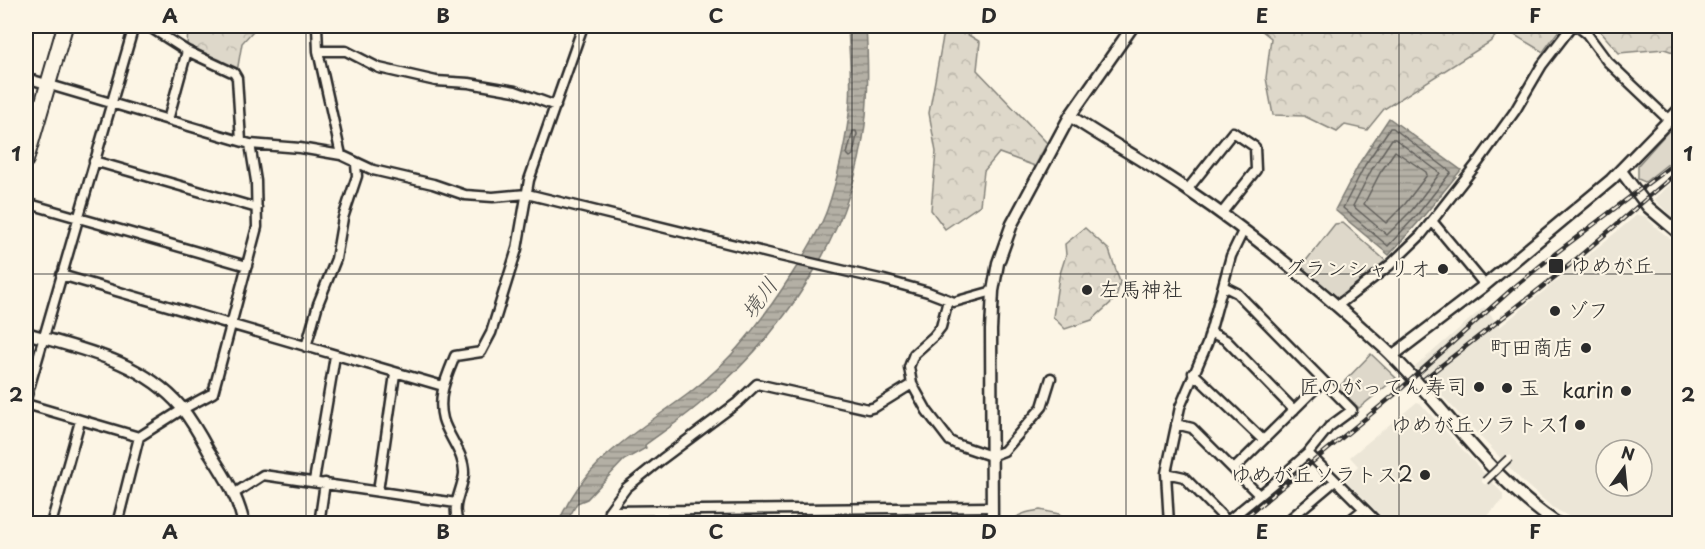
<svg xmlns="http://www.w3.org/2000/svg" width="1705" height="549" font-family="'Playpen Sans','Klee One',sans-serif">
<defs>
<pattern id="forest-crowns" width="20" height="18" patternUnits="userSpaceOnUse" patternTransform="scale(1.5)"><rect width="20" height="18" fill="#ded8ca"/><path d="M2 6a3 3 0 1 1 6 0M12 15a3 3 0 1 1 6 0" fill="none" stroke="#bfbaae"/></pattern>
<pattern id="water-rules" width="6" height="5" patternUnits="userSpaceOnUse" patternTransform="scale(1.5)"><rect width="6" height="5" fill="#b4b0a5"/><path d="M0 2.5h6" fill="none" stroke="#938f87"/></pattern>
</defs>
<rect width="100%" height="100%" fill="#fcf5e5"/>
<filter id="ink" filterUnits="userSpaceOnUse"><feTurbulence type="fractalNoise" baseFrequency=".0167" numOctaves="2"/><feDisplacementMap in="SourceGraphic" scale="12" xChannelSelector="R" yChannelSelector="G"/><feConvolveMatrix kernelMatrix="1 2 1 2 8 2 1 2 1" color-interpolation-filters="sRGB"/></filter>
<g filter="url(#ink)">
<path fill="#ece6d7" fill-rule="evenodd" d="M1679,177V224L1654,199Z
M1637,215L1645,216L1659,230L1679,245L1680,514L1677,523H1580L1552,507L1523,482L1415,367L1484,307L1500,327ZM1606,450H1642V486H1606Z
M1417,402L1420,403L1503,494V500L1479,523H1388L1345,480L1358,466L1350,457Z"/>
<path fill="url(#forest-crowns)" stroke="#84827a" stroke-width="1.5" d="M188,26H254L253,31L242,43L237,72L187,47Z
M954,26L980,42L977,70L1047,143L1035,166L999,153L984,171L980,205L945,229L931,210L936,152L929,113L943,37Z
M1256,26H1562L1543,52L1503,28L1490,42L1384,109L1367,130L1345,125L1337,132L1304,116L1273,115L1266,78L1271,38Z
M1592,26H1679V54L1664,49L1619,53L1600,31Z
M1085,228L1109,250L1120,282L1116,298L1092,320L1065,329L1053,317L1059,277L1066,255L1065,244Z
M1040,510L1059,514L1073,523H1009C1018,514 1027,512 1040,510Z"/>
<path fill="#ded8ca" stroke="#84827a" stroke-width="1.5" d="M1679,119V155L1645,182L1638,179V165Z
M1343,223L1387,262L1345,296L1337,297L1301,267L1335,224Z
M1371,354L1396,378L1359,408L1338,388Z"/>
<path fill="url(#water-rules)" stroke="#7d7b74" stroke-width="1.5" d="M848,26H866C868,58 869,92 865,125C852,234 785,332 703,401C685,417 664,431 645,445L646,448L624,460L587,499L577,503L566,523L558,524C583,461 637,432 688,394C732,361 763,319 792,274C805,254 819,232 827,210C837,182 848,133 850,103C852,78 849,51 848,26Z
M1389,118L1461,170L1422,218L1389,255L1335,210L1360,162Z"/>
<g fill="none" stroke-linecap="round" stroke-linejoin="round">
<path stroke="#62605c" stroke-width="1.5" d="M1390,128H1393L1451,172L1417,215L1388,246L1343,208L1365,165Z
M853,131H856L857,134L853,155L850,157L847,154Z
M1392,139H1395L1440,173L1412,210L1387,235L1353,206L1372,169Z
M1395,151L1426,172L1427,175L1405,204L1386,223L1364,204L1380,173Z"/>
<defs>
<path id="minor" d="M148,26L187,51L234,73L237,78L241,141
M317,26L318,51L341,155
M1577,26L1587,34L1607,61L1669,120
M318,51H346L379,68L436,81L469,83L515,91L556,106
M26,78L250,144L300,148L341,155L373,170L433,184L465,195L493,197L527,194L776,255L884,280L928,292L954,302L993,291
M168,120L187,51
M94,161L257,208
M1187,190L1233,132L1255,147L1256,170L1221,214
M26,203L247,266
M1432,221L1485,285
M61,275L443,386
M1223,286L1237,293L1352,410L1329,427L1308,453L1279,479L1224,524
M948,300L941,327L934,336L914,354L909,367L912,384L927,411L950,441L956,444L991,456L1004,451L1042,407L1051,378
M1337,306L1390,265L1421,235L1479,161L1515,111L1542,65L1572,26
M1210,332L1226,340L1294,410
M306,347L318,304L336,259L343,218L357,176L356,164
M1193,373L1263,440
M912,384L875,407L868,409L757,384L737,403L662,459L626,488L609,511L992,507
M26,399L134,26
M26,404L139,437
M1176,424L1192,428L1259,495
M1308,453L1379,524
M1234,469L1323,381
M1166,473L1184,477L1227,521
M314,481L335,356
M378,491L395,374
M235,493L263,475L456,503
M51,524L80,421
M117,524L139,437L183,409L213,393L257,227L256,181L250,144
M319,524L325,483
M459,524C450,506 462,492 464,474C465,454 448,437 443,419C437,396 447,376 455,356L481,352L491,333L517,249L529,180L583,26
M1169,524L1166,473L1180,407L1207,344L1231,256L1243,231
M1300,524L1291,518L1335,481
M1345,524L1364,509"/>
<path id="tertiary" d="M1070,116C1109,142 1150,164 1189,191C1257,237 1322,291 1383,347C1443,403 1488,478 1558,524
M1621,171L1648,207L1680,234
M26,333C81,349 142,361 181,407C191,420 200,435 208,450C224,475 237,494 244,524
M1392,356L1485,285L1611,180L1680,109
M992,524L991,330L993,291L998,263L1012,224L1070,116L1133,26"/>
<path id="trunk" d="M26,160L65,26"/>
</defs>
<use href="#minor" stroke="#2b2b2b" stroke-width="13"/>
<use href="#tertiary" stroke="#2b2b2b" stroke-width="15"/>
<use href="#trunk" stroke="#2b2b2b" stroke-width="18"/>
<use href="#minor" stroke="#fcf5e5" stroke-width="8"/>
<use href="#tertiary" stroke="#fcf5e5" stroke-width="10"/>
<use href="#trunk" stroke="#fcf5e5" stroke-width="14"/>
<defs>
<path id="rail" d="M1424,379L1560,273L1680,170
M1237,524L1394,395L1512,289L1556,253L1680,159"/>
</defs>
<use href="#rail" stroke="#2b2b2b" stroke-width="4.5"/>
<use href="#rail" stroke="#fcf5e5" stroke-width="2" stroke-dasharray="7" stroke-linecap="butt"/>
<defs>
<path id="pedestrian-bridge" d="M1485,481L1509,458"/>
</defs>
<use href="#pedestrian-bridge" stroke="#2b2b2b" stroke-width="10" stroke-linecap="butt"/>
<use href="#pedestrian-bridge" stroke="#fcf5e5" stroke-width="6"/>
</g>
</g>
<path fill="none" stroke="#2b2b2b" stroke-width="1.5" stroke-opacity="0.55" d="M306,26V524M579,26V524M852,26V524M1126,26V524M1399,26V524M26,274H1680"/>
<g fill="#2b2b2b" stroke="#fcf5e5" stroke-width="2">
<rect x="1548" y="258" width="16" height="16" rx="3"/>
<circle cx="1443" cy="269" r="6"/>
<circle cx="1087" cy="290" r="6"/>
<circle cx="1555" cy="311" r="6"/>
<circle cx="1586" cy="348" r="6"/>
<circle cx="1479" cy="387" r="6"/>
<circle cx="1507" cy="388" r="6"/>
<circle cx="1626" cy="391" r="6"/>
<circle cx="1580" cy="425" r="6"/>
<circle cx="1425" cy="475" r="6"/>
</g>
<g text-anchor="middle" stroke-width="4.5" stroke-linejoin="round" paint-order="stroke">
<g font-size="21" fill="#2b2b2b" stroke="#fcf5e5" text-anchor="end">
<text x="1570" y="273" text-anchor="start">ゆめが丘</text>
<text x="1431" y="276">グランシャリオ</text>
<text x="1099" y="297" text-anchor="start">左馬神社</text>
<text x="1567" y="318" text-anchor="start">ゾフ</text>
<text x="1574" y="355">町田商店</text>
<text x="1467" y="394">匠のがってん寿司</text>
<text x="1519" y="395" text-anchor="start">玉</text>
<text x="1614" y="398">karin</text>
<text x="1568" y="432">ゆめが丘ソラトス1</text>
<text x="1413" y="482">ゆめが丘ソラトス2</text>
</g>
<g font-size="22" font-style="italic" fill="#545350" stroke="#fcf5e5">
<text transform="translate(759 298) rotate(-53)" y="8">境川</text>
</g>
</g>
<rect width="1705" height="549" fill="none" stroke="#fcf5e5" stroke-width="66"/>
<g transform="translate(1624 468) rotate(15)"><circle r="28" fill="#fcf5e5" stroke="#a8a49b" stroke-width="1.5"/>
<path d="M0-4.5L10 22L0 15L-10 22Z" fill="#2b2b2b"/>
<text y="-9" font-size="16" font-weight="bold" text-anchor="middle" fill="#2b2b2b">N</text>
</g>
<rect x="33" y="33" width="1639" height="483" fill="none" stroke="#2b2b2b" stroke-width="2"/>
<g font-size="20" text-anchor="middle" font-weight="bold" fill="#2b2b2b">
<text x="170" y="23">A</text>
<text x="443" y="23">B</text>
<text x="716" y="23">C</text>
<text x="989" y="23">D</text>
<text x="1262" y="23">E</text>
<text x="1535" y="23">F</text>
<text x="16" y="161">1</text>
<text x="1688" y="161">1</text>
<text x="16" y="402">2</text>
<text x="1688" y="402">2</text>
<text x="170" y="539">A</text>
<text x="443" y="539">B</text>
<text x="716" y="539">C</text>
<text x="989" y="539">D</text>
<text x="1262" y="539">E</text>
<text x="1535" y="539">F</text>
</g>
</svg>
